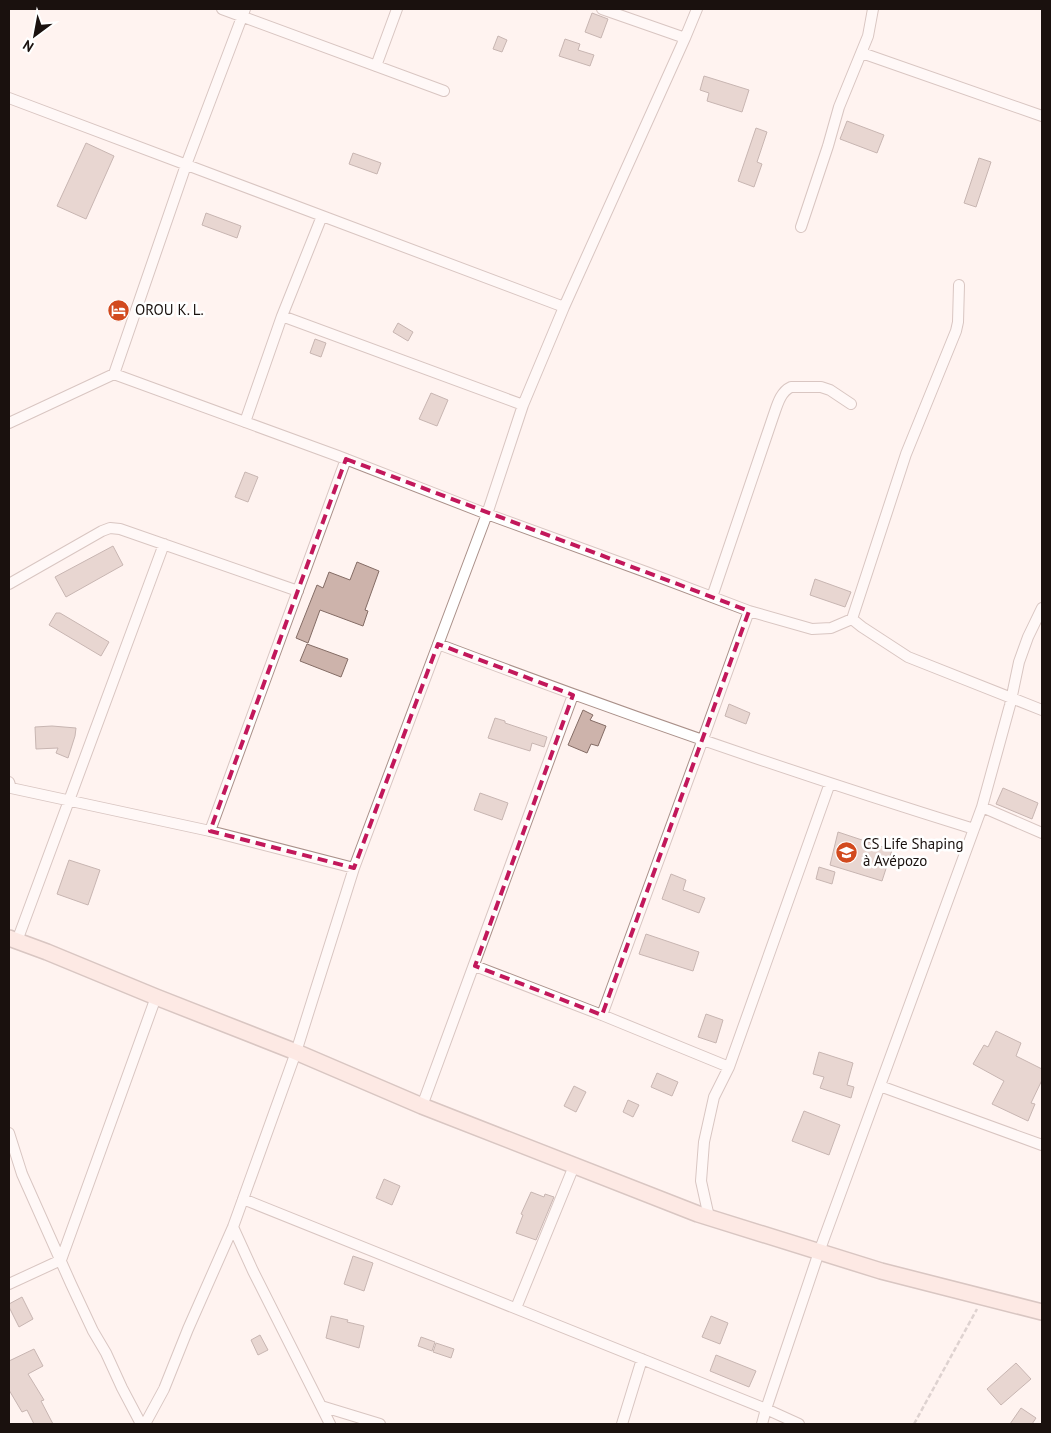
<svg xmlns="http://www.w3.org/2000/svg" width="1051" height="1433" font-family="'PT Sans',sans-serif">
<rect width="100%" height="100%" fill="#fff3f0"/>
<path fill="#cdb3ab" stroke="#846c65" d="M592,13L608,19L601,38L585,32Z
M498,36L507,40L502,52L493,49Z
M565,39L580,44L578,50L594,55L590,66L559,56Z
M704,76L749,90L742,112L707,101L709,93L700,90Z
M847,121L884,135L877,153L840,139Z
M756,128L767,132L757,162L762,164L754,187L738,181Z
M86,143L114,156L86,219L57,206Z
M353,153L381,163L377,174L349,164Z
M979,158L991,162L976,207L964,203Z
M206,213L241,226L237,238L202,225Z
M398,323L413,332L408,341L393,332Z
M315,339L326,343L321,357L310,353Z
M431,393L448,400L437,426L419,419Z
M245,472L258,477L248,502L235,497Z
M113,546L123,565L66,597L55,577Z
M357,562L379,571L365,610L368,611L363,626L320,610L308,643L296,638L317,585L323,588L329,572L350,580Z
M815,579L851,592L845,607L810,595Z
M56,613H60L109,642L101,656L49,625Z
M307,644L348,659L341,677L300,661Z
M729,704L750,713L746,724L725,716Z
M583,710L593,715L590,720L606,726L598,746L591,744L587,753L568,745Z
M495,718L505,721V723L547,737L544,747L532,743L530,751L488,738Z
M52,726L76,728L75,736L68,758L56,753L58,748L36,749L35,727Z
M1003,788L1038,803L1032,819L996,804Z
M480,793L508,803L502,820L474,810Z
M838,832L892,850L882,881L830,865Z
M69,860L100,870L88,905L57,894Z
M819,867L835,872L832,884L816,879Z
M671,874L686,880L683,890L705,898L699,913L662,899Z
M646,934L699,952L693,971L639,954Z
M706,1014L723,1020L716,1043L698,1037Z
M996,1031L1021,1043L1016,1056L1042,1069V1080L1031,1103L1035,1104L1028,1121L992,1104L1004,1081L973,1064L984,1045L988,1047Z
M819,1052L853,1063L847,1085L854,1087L851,1098L820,1088L824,1077L813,1074Z
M657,1073L678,1082L672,1096L651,1087Z
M574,1086L586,1092L576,1112L564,1106Z
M628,1100L639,1105L633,1117L623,1112Z
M804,1111L840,1125L829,1155L792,1141Z
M384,1179L400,1186L392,1205L376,1198Z
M531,1192L544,1197L545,1194L554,1197L536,1240L516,1233L523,1215L521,1214Z
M353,1256L373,1263L364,1291L344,1284Z
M22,1297L33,1319L19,1327L9,1307V1304Z
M331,1316L348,1320L347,1322L364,1326L359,1348L326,1338Z
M711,1316L728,1323L720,1344L702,1337Z
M260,1335L268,1350L258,1355L251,1340Z
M421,1337L435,1342L432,1351L418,1346Z
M436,1343L454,1349L451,1358L433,1352Z
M34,1349L43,1366L28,1374L44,1400L41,1401L53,1424H34L27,1410L22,1412L9,1390V1361Z
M716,1355L756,1371L749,1387L710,1371Z
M1016,1363L1031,1379L1001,1405L987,1389Z
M1021,1408L1036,1418L1032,1424H1010Z"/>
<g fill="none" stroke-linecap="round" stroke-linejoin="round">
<defs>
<path id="street" d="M222,9L444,91
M602,9L685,38
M862,53L1042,116
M376,66L397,9
M9,98L564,307
M801,227L828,146L839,107L868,36L873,9
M282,316L523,405
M114,374L186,165L245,9
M245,422L282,316L322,216
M9,423L114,374L338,456L487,514L646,572L749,611L812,629L831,628L852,619L906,454L956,331L958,322L959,285
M9,584L102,531L110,528L120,529L298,591
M712,597L773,417C777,406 780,392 791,387H821L830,390L851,404
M852,619L862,627L908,657L1042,710
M438,644C615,711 793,773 974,829
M9,782L11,788L210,831L354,868
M982,807L1042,833
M210,831L346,459
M17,941L164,544
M475,966L602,1015L729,1067
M602,1015L703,739L749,611
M880,1086L1042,1145
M422,1106L573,695
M9,1133L22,1174L71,1284L93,1331L106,1353L122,1388L141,1424
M243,1199L766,1409L799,1424
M709,1217L701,1181L704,1142L714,1097L729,1067L830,783
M233,1227L253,1271L330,1424
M9,1284L61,1260L156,997
M516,1308L574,1166
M321,1406L380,1424
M145,1424L164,1389L188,1329L233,1227L296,1052L354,868L487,514L523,405L564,307L685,38L697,9
M622,1424L642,1359
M762,1424L766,1409L819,1252L982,807L1010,705L1019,662L1028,637L1042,608"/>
<path id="secondary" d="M9,938L47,952L156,997L296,1052L422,1106L698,1214L881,1271L1042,1312"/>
</defs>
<use href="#street" stroke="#aa9089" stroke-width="12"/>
<use href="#secondary" stroke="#aa9089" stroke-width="18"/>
<path stroke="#b7aca9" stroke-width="2.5" stroke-dasharray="5 2.5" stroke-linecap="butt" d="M914,1424L977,1309"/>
<use href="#street" stroke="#fff" stroke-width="10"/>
<use href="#secondary" stroke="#faddd5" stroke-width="15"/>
</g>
<path d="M0 0H1051V1433H0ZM346,459L749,611L602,1015L475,966L573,695L438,644L354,868L210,831Z" fill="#fff3f0" fill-opacity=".55" fill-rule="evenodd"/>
<path fill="none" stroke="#c2185b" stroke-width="4" stroke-dasharray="10 6" stroke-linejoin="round" d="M346,459L749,611L602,1015L475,966L573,695L438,644L354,868L210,831Z"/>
<defs>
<symbol id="hotel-disc" viewBox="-11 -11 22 22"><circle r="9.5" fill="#d24a1f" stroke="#fff"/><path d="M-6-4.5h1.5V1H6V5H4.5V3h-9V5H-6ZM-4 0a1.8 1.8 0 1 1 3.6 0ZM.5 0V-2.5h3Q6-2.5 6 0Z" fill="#fff"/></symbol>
<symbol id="school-disc" viewBox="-11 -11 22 22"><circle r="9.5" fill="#d24a1f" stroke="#fff"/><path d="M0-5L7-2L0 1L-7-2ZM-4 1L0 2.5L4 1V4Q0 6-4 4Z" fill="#fff"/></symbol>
</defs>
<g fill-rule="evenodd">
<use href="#hotel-disc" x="106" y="298" width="25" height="25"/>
<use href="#school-disc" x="834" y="840" width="25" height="25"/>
</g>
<g text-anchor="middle" stroke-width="5" stroke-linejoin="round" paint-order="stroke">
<g font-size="15" fill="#1a110e" stroke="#fff" text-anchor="start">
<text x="135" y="315">OROU K. L.</text>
<text x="863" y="849">CS Life Shaping<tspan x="863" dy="17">à Avépozo</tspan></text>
</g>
</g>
<rect width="1051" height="1433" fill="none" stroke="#1a110e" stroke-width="20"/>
<g transform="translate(35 35) rotate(212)" stroke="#ffffff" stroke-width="4" paint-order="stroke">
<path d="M0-4L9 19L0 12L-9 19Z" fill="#1a110e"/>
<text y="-8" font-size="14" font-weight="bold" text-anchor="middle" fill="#1a110e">N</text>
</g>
</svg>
